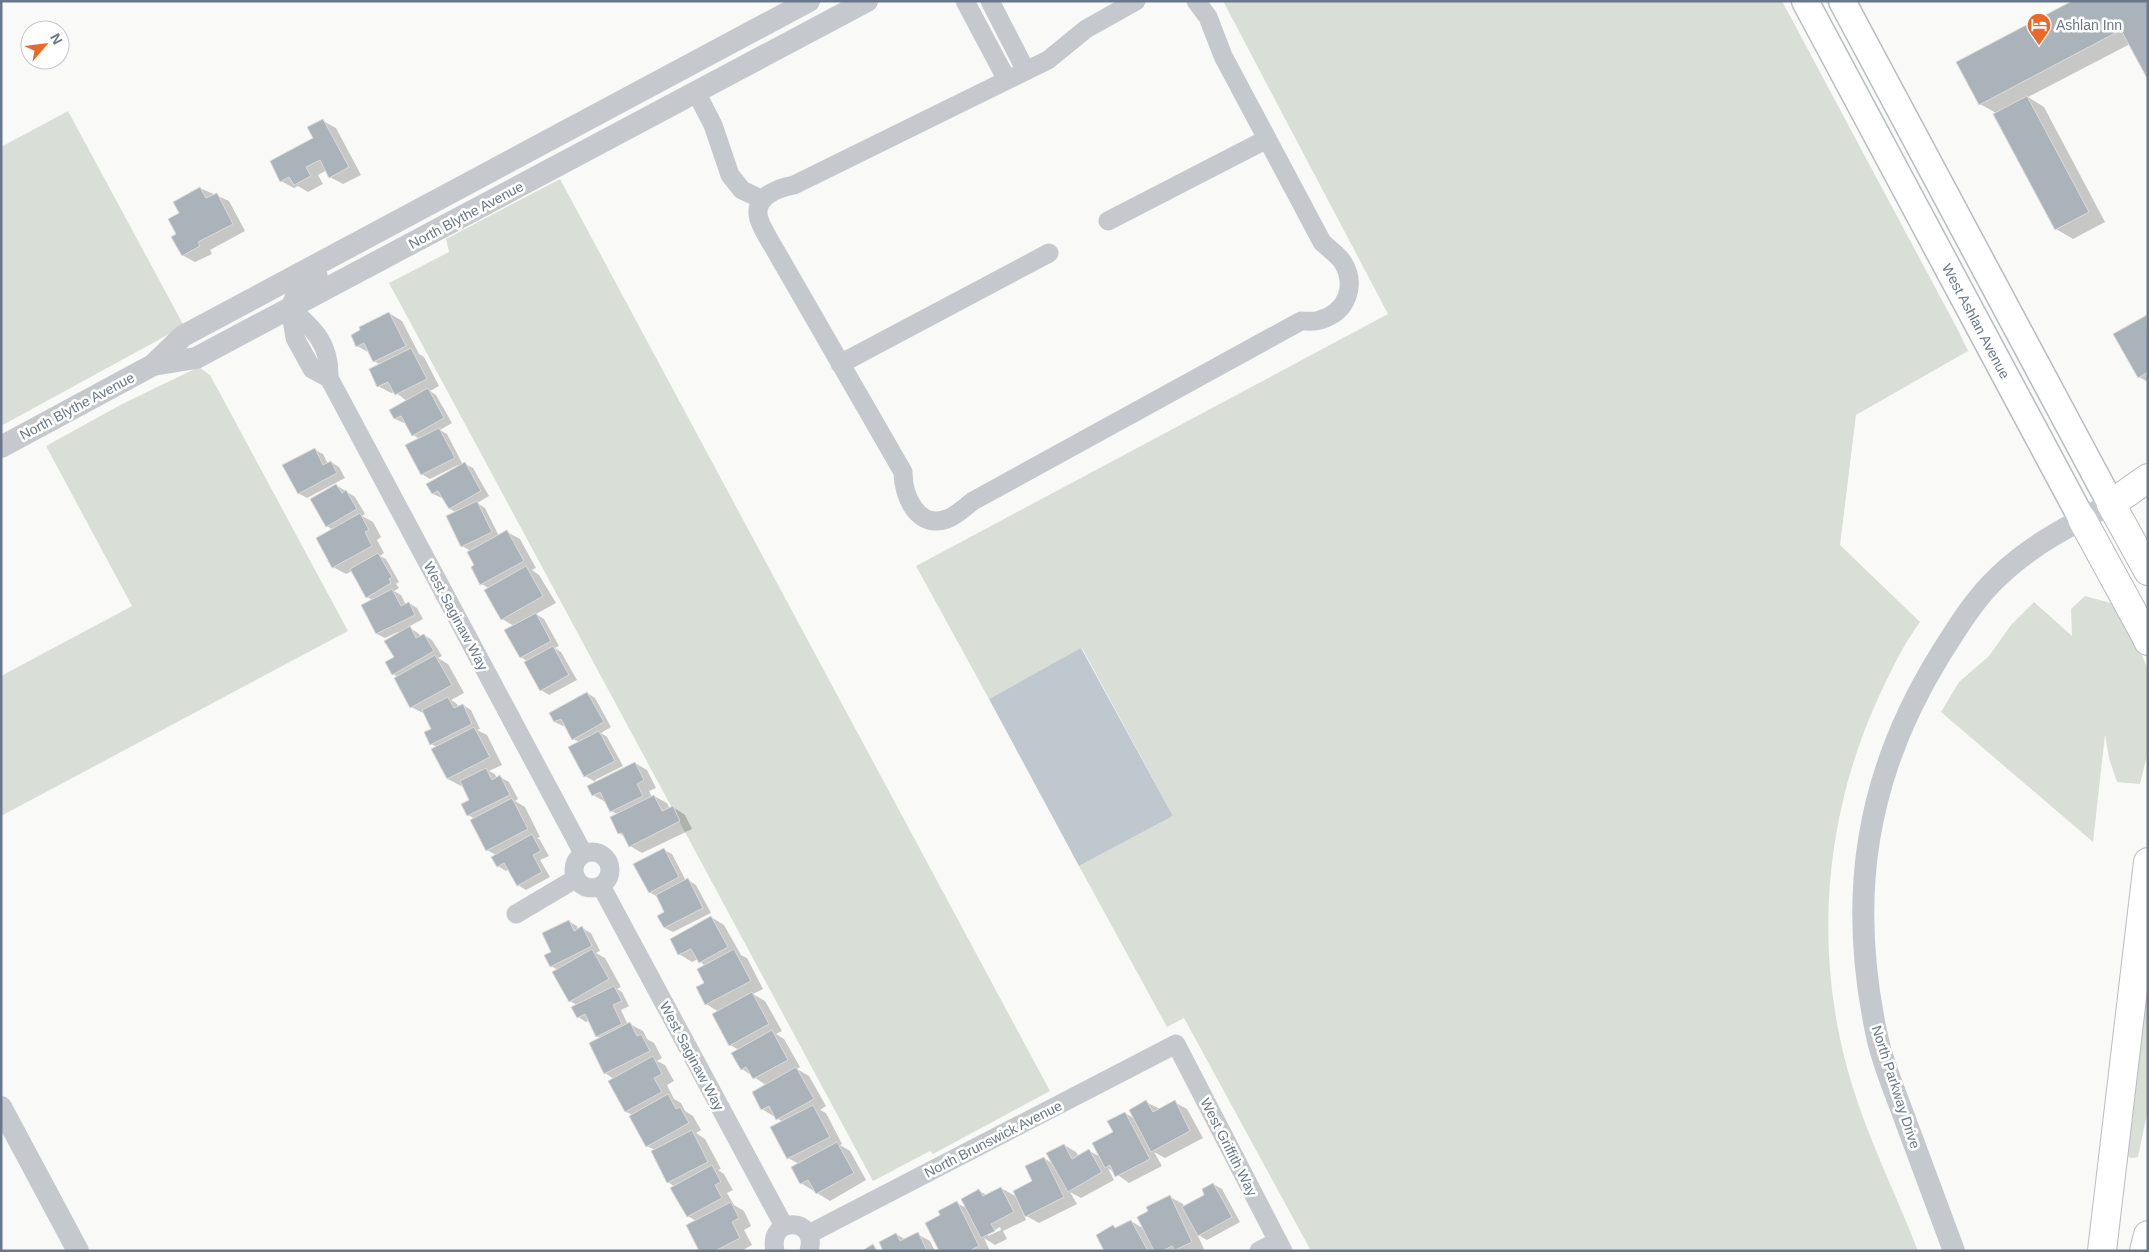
<svg xmlns="http://www.w3.org/2000/svg" width="2149" height="1252" font-family="Helvetica,sans-serif">
<rect width="100%" height="100%" fill="#f9faf7"/>
<path fill="#d9dfd6" d="M1223,1H1782L1959,332L1968,351L1856,415L1840,545L1920,622C1903,645 1892,669 1880,694C1825,812 1813,946 1848,1071C1865,1133 1895,1191 1918,1251H1311L1184,1018L1167,1027L1079,866L1173,816L1082,648L989,699L916,566L1388,314Z
M68,111L184,326L1,426V147Z
M560,179L1050,1091L933,1154L930,1151L873,1181L389,283L449,252L446,239Z
M199,367L210,375L216,386L348,631L1,816V676L132,606L46,446L124,403Z
M2085,596L2111,603L2132,631L2148,670V751L2140,784L2117,782L2109,758L2105,735L2093,842L1941,712L1959,682L1989,656L2011,625L2034,602L2072,636L2071,609Z
M2148,923V1109L2138,1157L2132,1158L2120,1154Z"/>
<path fill="#bfc8ce" d="M1081,648L1173,816L1079,866L989,699Z"/>
<path fill="#0003" fill-rule="evenodd" d="M2148,1L2130,44L2028,97L2044,107L2105,222L2073,239L2056,229L1996,113L1980,104Z
M323,121L336,128L361,175L343,184L330,177L327,170L318,175L323,184L308,192L298,186L294,188L281,181L314,139Z
M200,188L229,201L245,231L210,250L212,254L195,262L182,255L178,235L181,214Z
M389,313L402,321L419,354L424,357L439,386L430,391L436,395L452,423L440,430L447,434L463,465L465,464L473,468L489,496L477,503L485,508L499,536L507,532L520,539L536,568L532,570L539,575L556,603L536,614L544,619L559,646L555,648L561,652L577,680L549,695L541,690L526,663L528,662L521,657L514,626L502,619L489,588L481,584L471,551L462,546L457,513L450,509L443,497L442,498L433,494L428,484L459,467L458,465L430,479L422,474L420,439L413,435L406,422L404,423L395,419L391,410L407,401L395,392L391,393L378,386L381,365L374,361L370,353L357,346Z
M2147,317H2148V382L2139,377L2115,334Z
M315,450L323,454L328,464L331,462L339,467L345,478L307,498L298,493Z
M336,485L355,497L365,514L362,516L373,522L381,537L377,540L384,553L380,556L386,559L399,582L396,584L399,588L394,591L401,595L406,605L409,603L417,608L423,619L408,627L418,633L421,637L424,635L432,640L442,656L438,658L448,664L464,693L451,700L456,703L459,707L463,705L471,710L480,729L477,730L487,735L502,765L489,771L495,774L497,779L500,777L509,782L518,799L515,801L525,807L540,837L537,838L540,840L549,856L540,860L550,877L526,890L518,885L509,869L506,871L498,866L496,855L487,850L475,819L468,815L471,801L463,785L461,786L448,779L433,749L437,747L431,744L433,729L425,714L411,707L398,677L393,674L398,632L385,638L377,634L363,605L373,600L367,597L352,571L346,574L333,567V530L327,526Z
M587,693L595,698L611,727L601,733L607,737L623,766L595,780L596,782L585,776L580,742L573,739L566,725L563,726L555,722L550,713Z
M635,763L647,770L656,788L649,791L652,797L654,796L667,803L670,809L673,807L685,815L692,829L642,853L630,846L625,837L619,833L611,817L617,814L611,811L607,803L593,795L589,786Z
M664,850L672,854L686,881L688,880L696,885L711,913L673,932L665,928L659,916L666,913L658,897L649,892Z
M711,917L724,925L741,955L747,958L763,989L753,994L765,1001L782,1031L776,1034L784,1039L800,1067L797,1069L809,1076L826,1106L820,1110L826,1113L842,1144L840,1145L850,1151L866,1180L830,1201L801,1183L793,1168L799,1164L788,1158L783,1122L762,1109L766,1085L742,1069L739,1050L730,1045L719,1012L706,1004L705,966L698,959L692,962L679,954L671,940Z
M568,921L577,926L578,930L582,928L591,933L600,951L596,953L605,958L621,987L617,989L622,992L629,1006L621,1010L628,1025L630,1024L643,1031L647,1039L654,1043L662,1058L657,1061L665,1065L674,1081L667,1085L674,1099L681,1103L685,1111L693,1116L701,1130L696,1133L705,1139L721,1169L718,1170L724,1174L733,1190L727,1193L734,1205L744,1211L751,1226L744,1230L752,1245L741,1251H700L696,1221L688,1216L675,1187L668,1182L655,1150L647,1146L633,1115L626,1112L614,1079L605,1073L590,1044L601,1038L597,1036L589,1020L586,1022L578,1017L577,1005L570,1001L558,970L551,966L553,952Z
M1146,1102L1160,1109L1174,1102L1187,1109L1203,1138L1165,1158L1154,1152L1162,1166L1129,1183L1108,1168L1114,1180L1081,1198L1070,1192L1077,1204L1039,1223L1023,1214L1026,1220L1003,1231L1007,1239L995,1245L984,1238L990,1251H940L942,1216L957,1203L968,1209L979,1191L987,1195L1001,1188L1017,1197L1034,1182L1044,1158L1053,1164L1064,1145L1076,1152L1079,1157L1089,1151L1101,1157L1125,1113L1135,1119ZM1000,1227L1001,1230L988,1236V1234Z
M1213,1184L1222,1189L1240,1222L1207,1240L1197,1234L1204,1249L1201,1251H1106L1113,1227L1117,1229L1131,1221L1144,1229L1149,1212L1170,1197L1183,1204L1184,1208L1206,1195Z
M896,1234L906,1240L917,1234L930,1241L935,1251H885Z"/>
<path fill="#abb3ba" stroke="#dbdbd9" d="M2072,1H2148V80L2121,30L1979,105L1956,62Z
M2027,96L2089,212L2055,230L1993,114Z
M323,119L349,167L329,178L320,160L306,167L311,176L294,185L289,177L280,182L270,161L313,138L307,127Z
M200,187L206,198L217,193L233,224L198,242L200,246L182,256L171,237L176,234L168,219L179,213L173,202Z
M389,312L406,346L373,362L364,343L356,347L351,335L360,330L359,327Z
M2147,315L2148,372L2138,378L2113,334Z
M411,348L427,379L395,395L388,382L377,387L369,369Z
M428,388L444,418L412,436L401,416L394,419L389,410Z
M439,428L455,458L421,475L405,445Z
M315,448L323,465L331,461L337,473L298,494L282,465Z
M465,462L481,491L449,509L438,491L432,494L426,484Z
M336,484L342,493L346,490L357,509L326,527L310,499Z
M477,501L492,532L461,547L446,516Z
M360,513L369,530L365,532L372,546L332,568L316,538Z
M507,530L524,561L480,585L471,567L474,565L467,552Z
M378,553L392,577L389,579L391,583L366,598L350,569Z
M526,566L543,596L501,620L484,590Z
M392,589L401,606L409,602L415,615L376,634L361,605Z
M536,613L551,641L520,658L504,630Z
M410,626L416,638L424,634L434,651L392,675L385,662L394,657L384,641Z
M553,646L569,675L540,691L524,662Z
M435,655L452,685L410,708L394,678Z
M587,692L604,722L572,740L561,719L554,722L549,713Z
M448,697L454,708L463,704L472,724L430,745L424,732L431,729L422,710Z
M474,727L490,757L447,779L431,749Z
M599,731L615,761L584,777L568,747Z
M635,762L644,780L637,784L643,796L610,812L600,792L592,796L587,786Z
M486,768L492,780L500,775L510,795L467,816L461,804L469,800L460,781Z
M654,795L662,811L673,806L680,821L629,847L622,833L618,834L610,817Z
M512,798L528,829L486,851L470,820Z
M532,834L541,851L533,855L542,872L517,886L504,863L497,867L491,857Z
M664,848L679,877L649,893L633,864Z
M688,878L703,908L664,928L657,916L664,912L656,895Z
M711,916L728,947L699,963L691,949L678,955L670,939Z
M569,920L574,931L582,926L592,946L550,967L544,955L551,952L542,933Z
M592,949L609,979L569,1002L552,972Z
M734,949L751,981L705,1005L696,987L704,983L697,969Z
M614,986L622,1001L613,1005L622,1024L596,1037L585,1014L577,1018L571,1007Z
M752,992L769,1024L729,1046L712,1014Z
M630,1022L637,1036L641,1034L650,1051L604,1074L589,1043Z
M772,1030L788,1060L753,1079L746,1067L741,1070L731,1053Z
M653,1056L662,1074L654,1078L662,1092L625,1112L608,1081Z
M796,1067L814,1099L776,1120L769,1106L761,1110L752,1092Z
M668,1094L676,1109L680,1107L689,1123L646,1147L629,1116Z
M1146,1100L1153,1112L1175,1100L1190,1131L1151,1152L1129,1110Z
M813,1105L830,1137L787,1159L770,1127Z
M1125,1112L1150,1159L1115,1177L1110,1165L1105,1168L1092,1143L1113,1132L1107,1121Z
M692,1130L708,1162L667,1183L651,1151Z
M837,1142L854,1173L816,1194L808,1180L800,1184L791,1167Z
M1064,1144L1072,1159L1089,1149L1102,1172L1068,1192L1046,1153Z
M1044,1157L1064,1197L1025,1217L1013,1191L1032,1181L1025,1166Z
M712,1165L721,1182L715,1185L722,1198L687,1217L670,1188Z
M1213,1183L1232,1217L1198,1236L1182,1207L1204,1195L1202,1189Z
M1001,1187L1014,1212L991,1224L995,1231L981,1238L961,1199L979,1189L983,1196Z
M1170,1195L1192,1242L1175,1250L1172,1246L1162,1251H1154L1137,1217L1148,1211L1146,1207Z
M957,1201L979,1246L969,1251H939L925,1223L940,1215L938,1211Z
M731,1202L739,1218L732,1222L740,1238L715,1251H699L686,1225Z
M1131,1220L1148,1251H1104L1096,1235L1113,1225L1115,1228Z
M918,1232L927,1251H883L879,1242L896,1233L900,1241Z
M873,1244L877,1251H862Z"/>
<g fill="none" stroke-linecap="round" stroke-linejoin="round">
<defs>
<path id="secondary" d="M1805,1L2082,519
M1842,1L2111,504"/>
<path id="primary" d="M2111,504L2148,571
M2082,519L2148,640"/>
<path id="motorway" d="M2111,504L2148,478
M2147,639L2148,641
M2102,1251L2148,862
M2144,1251L2148,1235"/>
</defs>
<use href="#secondary" stroke="#b7bcc1" stroke-width="29"/>
<use href="#primary" stroke="#b6babf" stroke-width="30"/>
<use href="#motorway" stroke="#b8bbbf" stroke-width="30"/>
<path stroke="#c5c8cd" stroke-width="19" d="M965,1L1007,80
M990,1L1026,71
M1136,1L1086,29L1048,60L794,185C778,188 752,197 759,219C762,229 769,239 774,248L903,472C903,495 917,530 947,519C956,516 965,507 973,501L1301,321C1307,321 1315,322 1320,320C1348,312 1357,284 1342,261C1337,254 1328,248 1322,242L1223,56L1208,17L1196,1
M696,92L713,125L730,175L742,190L763,200
M1108,221L1267,139
M318,275L299,284L290,308L295,338L312,369L329,378
M290,308C315,330 330,344 329,378L583,853
M840,364L1049,253
M574 870a18 18 0 1 1 36 0a18 18 0 1 1-36 0Z
M601,886L784,1226
M516,914L575,879
M809,1234L1176,1044L1283,1251
M775,1251C767,1215 819,1217 809,1251
M1259,1251L1278,1241"/>
<path stroke="#c5c8cd" stroke-width="22" d="M153,365L196,358L867,1
M1,447L153,365L183,336L809,1
M1,1107L78,1251
M1954,1251C1938,1208 1922,1165 1906,1122C1896,1094 1883,1065 1877,1036C1847,898 1865,776 1940,655C1957,628 1975,598 1999,576C2031,545 2072,524 2111,504"/>
<use href="#secondary" stroke="#fff" stroke-width="26"/>
<use href="#primary" stroke="#fff" stroke-width="28"/>
<use href="#motorway" stroke="#fff" stroke-width="28"/>
</g>
<defs>
<symbol id="hotel-pin" viewBox="-11 -11 22 30"><path d="M0 17L-7.5 6A9.5 9.5 0 1 1 7.5 6Z" fill="#e96a28" stroke="#fff"/><path d="M-6-4.5h1.5V1H6V5H4.5V3h-9V5H-6ZM-4 0a1.8 1.8 0 1 1 3.6 0ZM.5 0V-2.5h3Q6-2.5 6 0Z" fill="#fff"/></symbol>
</defs>
<g fill-rule="evenodd">
<use href="#hotel-pin" x="2025" y="11" width="28" height="38"/>
</g>
<g text-anchor="middle" stroke-width="5" stroke-linejoin="round" paint-order="stroke">
<g font-size="14" fill="#687789" stroke="#fff" text-anchor="start">
<text x="2056" y="30">Ashlan Inn</text>
</g>
<g font-size="14" fill="#687789" stroke="#fff">
<text transform="translate(466 215) rotate(-28)" y="5">North Blythe Avenue</text>
<text transform="translate(1976 321) rotate(62)" y="5">West Ashlan Avenue</text>
<text transform="translate(77 406) rotate(-28)" y="5">North Blythe Avenue</text>
<text transform="translate(456 616) rotate(62)" y="5">West Saginaw Way</text>
<text transform="translate(692 1056) rotate(62)" y="5">West Saginaw Way</text>
<text transform="translate(1896 1087) rotate(72)" y="5">North Parkway Drive</text>
<text transform="translate(993 1139) rotate(-27)" y="5">North Brunswick Avenue</text>
<text transform="translate(1229 1147) rotate(63)" y="5">West Griffith Way</text>
</g>
</g>
<rect width="2149" height="1252" fill="none" stroke="#687789" stroke-width="5"/>
<g transform="translate(45 45) rotate(62)"><circle r="24" fill="#ffffff" stroke="#c3c9d0"/>
<path d="M0-4L9 19L0 12L-9 19Z" fill="#e96a28"/>
<text y="-8" font-size="14" font-weight="bold" text-anchor="middle" fill="#687789">N</text>
</g>
</svg>
